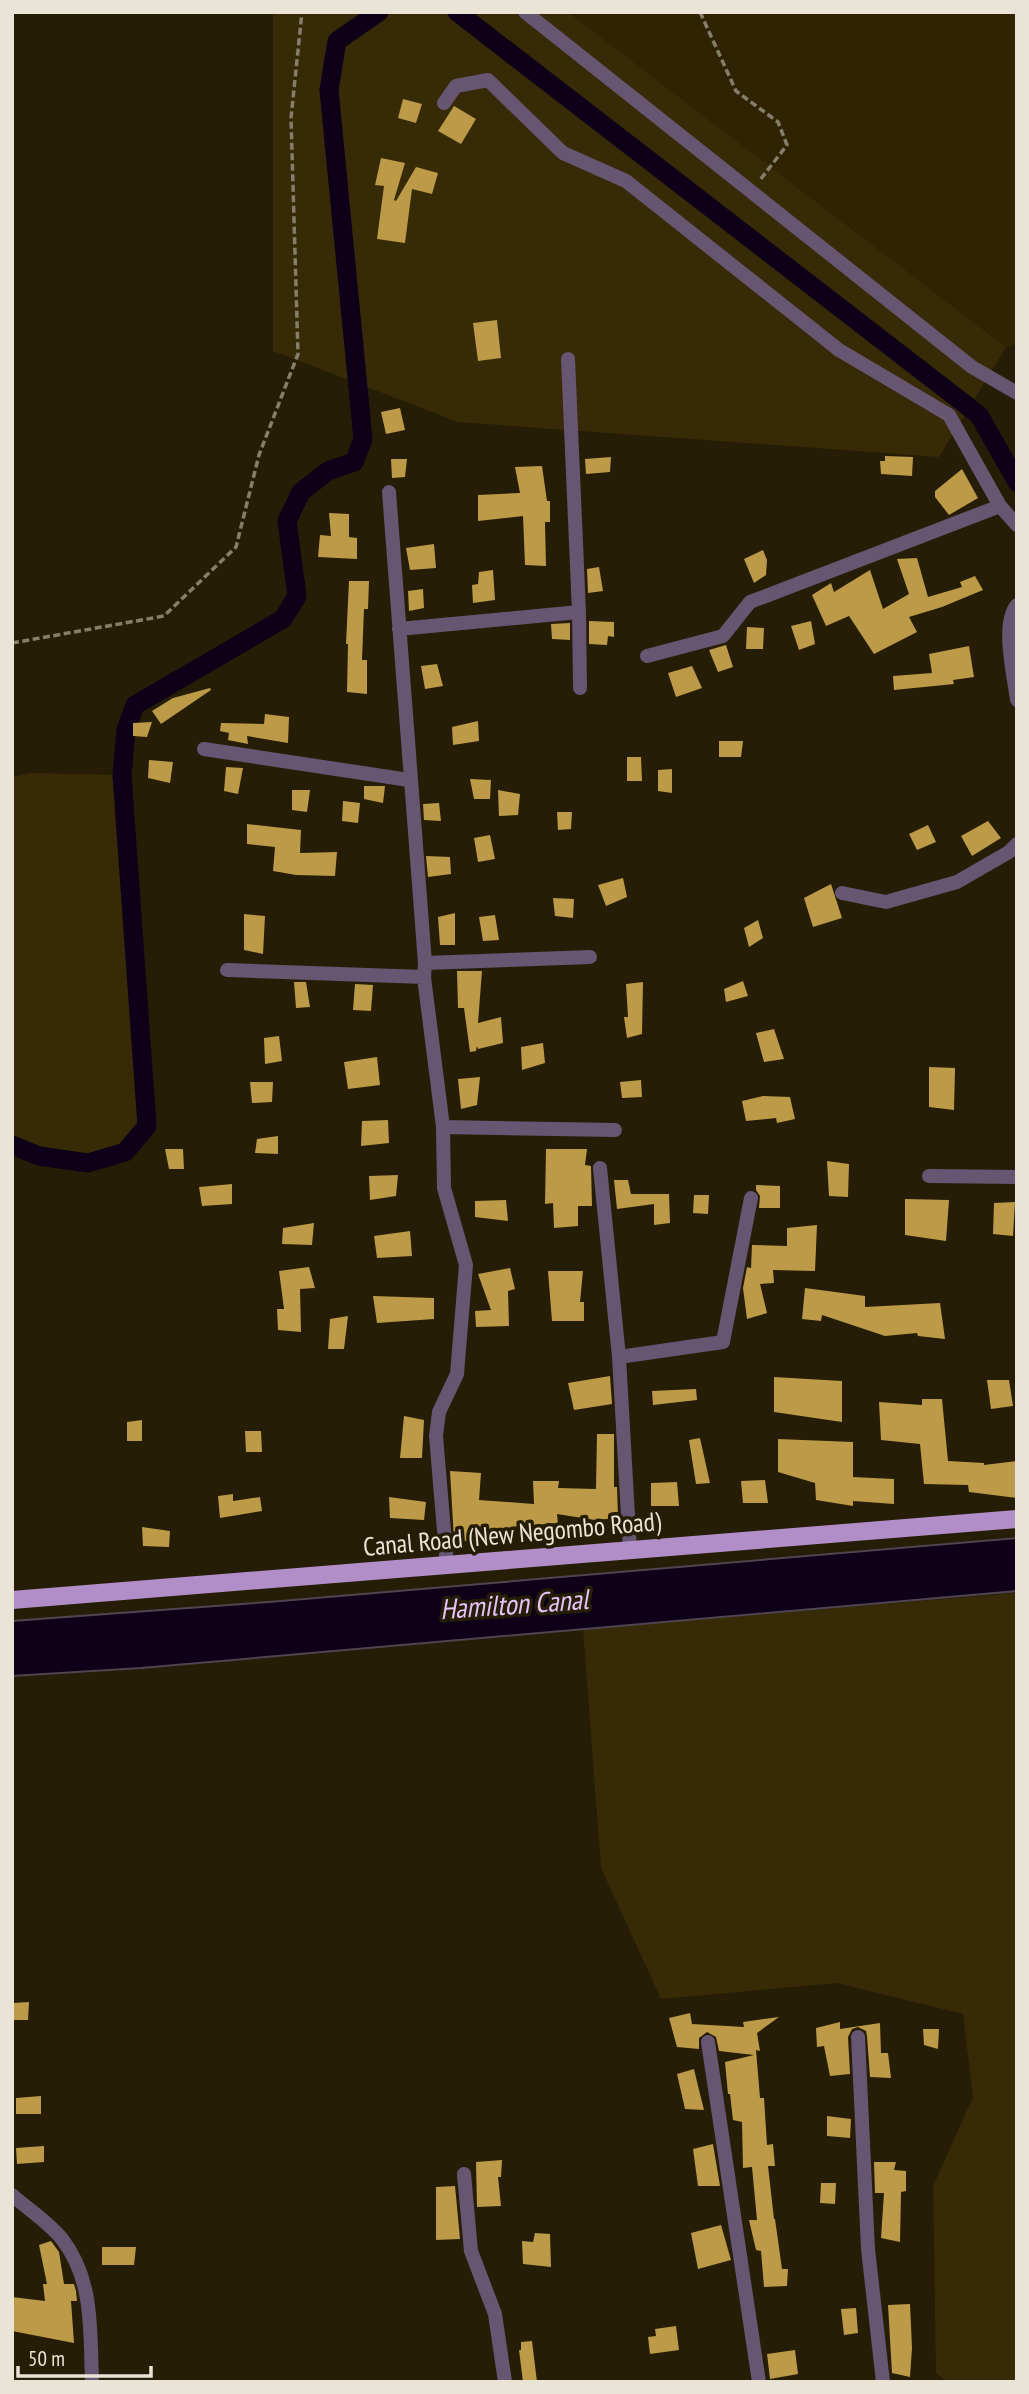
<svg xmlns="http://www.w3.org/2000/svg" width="1029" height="2394" font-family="'PT Sans Narrow',sans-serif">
<rect width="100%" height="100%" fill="#261d06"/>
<path fill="#2f2304" d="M568,12H1017V344L1006,347Z"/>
<path fill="#372a06" d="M273,12H568L1006,347L939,457L458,422L273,351Z
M31,773L122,775L147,1126L125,1152L88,1163L39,1156L12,1145V777Z
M1017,1593V2382H948L936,2373L933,2186L973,2097L963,2014L837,1983L661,1999L601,1868L583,1629Z"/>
<path fill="#0e0018" stroke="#504451" stroke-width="2" d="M1017,1538V1591L141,1668L12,1676V1621L269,1602Z"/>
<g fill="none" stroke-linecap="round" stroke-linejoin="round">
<path stroke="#0e0018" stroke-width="19" d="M457,12L979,415L1017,482
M12,1145L39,1156L88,1163L125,1152L147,1126L122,775L126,730L135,705L283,619L297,596L287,521L301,492L328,471L354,462L363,439L329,90L337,41L379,12"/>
</g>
<path fill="#bc9a47" d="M403,99L422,104L416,123L398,118Z
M454,106L476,119L461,144L438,131Z
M381,158L405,163L394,200L396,201L416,167L438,173L432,194L412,189L405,243L377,239L384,186L375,185Z
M497,320L501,358L478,361L473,323Z
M400,408L405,430L386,434L381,412Z
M885,456L913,457L912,476L881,474L880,461H885Z
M611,457L610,472L586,474L585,459Z
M391,459H407L405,477L392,478Z
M542,466L547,501H550V522H545L546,566L525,565L523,516L478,521V495L520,493L515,467Z
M962,469L978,498L949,515L935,497V491Z
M329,513L349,514V537L357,538V559L318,557L320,535L331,536Z
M434,544L436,568L410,570L406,548Z
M763,550L767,560L766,575L754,583L744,559Z
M917,558L928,597L962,587L960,582L975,576L983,590L942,607L909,617L917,632L874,654L849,616L826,626L812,595L831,583L834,592L870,570L883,609L909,594L897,559Z
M599,567L603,591L588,593L587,569Z
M493,570L495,600L473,603L472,585L478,584L479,572Z
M349,581H369L368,609H364L362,660H367V694L347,692L348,644H346Z
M423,589L424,608L409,611L408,591Z
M589,621L614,622V637L608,636L607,645L589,644Z
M811,621L815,644L799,650L791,626Z
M570,623V640L552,639L551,624Z
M747,627L764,628L763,649H746Z
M726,645L733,667L718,672L709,650Z
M969,646L974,677L953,680L954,684L894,690L893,676L932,673L929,654Z
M437,664L443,686L425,689L421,666Z
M692,666L702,688L676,697L668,673Z
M210,688L211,690L161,724L152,711L173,698Z
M265,714L289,717L288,743L247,736L248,744L228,740L229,733L220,731L221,723L264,724Z
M478,721L479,741L453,745L452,727Z
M152,722L147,737L133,736V723Z
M719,741H743L741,757H719Z
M627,757H641L642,781H627Z
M149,760L173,762L170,783L148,778Z
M226,767L243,768L238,794L224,791Z
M672,769V793L658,791V770Z
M470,779L491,780L490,799H474Z
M364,786H385L383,803L364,799Z
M292,790H310L307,812L292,810Z
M498,790L520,794L518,815L499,816Z
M343,801L360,803L358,823L342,821Z
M439,803L441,821L424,820L423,804Z
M557,812H572L571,829L558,830Z
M988,821L1001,838L972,856L961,836Z
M247,824L301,830L300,853L337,852L335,876L296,875L273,871L275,847L247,844Z
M928,825L936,842L917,850L909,834Z
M490,835L495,859L478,862L474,838Z
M426,856L450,857L451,874L428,877Z
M623,878L627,897L606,906L598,885Z
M831,884L842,918L813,927L804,898Z
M553,898L574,899L573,918L555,916Z
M455,913V945H440L438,917Z
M244,914L265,916L263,954L244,950Z
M495,915L499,940L483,941L479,917Z
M758,920L763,938L749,947L744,928Z
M457,971H482L478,1023L501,1017L503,1043L478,1049L477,1046L476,1051L470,1052L464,1008H458Z
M743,981L748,996L726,1002L724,989Z
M294,982H306L310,1007L296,1008Z
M643,982L642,1034L627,1038L624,1017H628L626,984Z
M355,984L373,985L371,1011L353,1010Z
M774,1029L784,1059L764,1062L756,1033Z
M279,1036L282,1061L265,1064L264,1038Z
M543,1043L545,1063L522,1070L521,1047Z
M377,1057L380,1085L348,1089L344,1062Z
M929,1067L955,1068L954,1110L929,1107Z
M480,1077L477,1105L461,1109L458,1079Z
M641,1080L642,1097L622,1098L620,1082Z
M250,1082H273L272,1102L252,1103Z
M763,1096L790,1097L795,1119L777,1123L776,1118L746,1121L742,1101Z
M388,1120L389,1143L361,1146L362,1121Z
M278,1136V1154L255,1153L257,1139Z
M165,1149H183L184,1169H169Z
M546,1149H587L585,1165L591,1166L592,1206H578V1226L554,1228L553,1203L545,1204Z
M827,1161L849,1164L848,1197L829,1196Z
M398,1175L396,1196L370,1200L369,1176Z
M614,1180H628L631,1194H669L670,1223L654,1225V1204L617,1209Z
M232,1184V1204L202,1206L199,1187Z
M756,1185L780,1186V1208H759L760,1196L756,1190Z
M694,1195H709L708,1214L693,1213Z
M905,1199L949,1200L946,1241L905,1235Z
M506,1200L508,1221L475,1217V1201Z
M1015,1202L1013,1236L993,1234L994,1203Z
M314,1223L312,1245L282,1244L283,1228Z
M817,1225L815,1271L773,1270L774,1283L760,1284L767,1313L747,1319L743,1288L747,1267L751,1268L752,1245L787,1246V1228Z
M410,1231L412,1256L377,1258L374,1236Z
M309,1267L315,1288L300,1289L301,1332L278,1330L277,1309H284L279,1271Z
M510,1268L515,1289L508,1291L509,1326L476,1327L475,1311L491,1310L478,1274Z
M548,1271H583L580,1302H584V1321H552Z
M805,1288L865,1296V1307L940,1303L945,1339L918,1336L917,1333L885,1336L822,1315L821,1321L802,1319Z
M373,1296L434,1298V1319L377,1323Z
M348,1316L344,1349H328L330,1319Z
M610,1376L612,1404L574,1410L568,1383Z
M774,1377L842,1381V1422L774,1412Z
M987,1380H1009L1013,1406L991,1409Z
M696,1389L697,1400L653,1405L652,1391Z
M922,1399H942L948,1461L984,1463V1465L1017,1461V1498L969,1492L968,1485L924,1484L920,1444L881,1440L879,1402L922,1405Z
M404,1416L424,1420L422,1458H400Z
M142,1420V1441H127V1422Z
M245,1431H261L262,1452H246Z
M597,1434H614V1487H617L618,1518L595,1520L557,1514L558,1523L510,1527L509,1537L476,1536V1542L454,1540L450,1471L481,1473L479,1500L534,1504L533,1481H559L558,1488L596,1489Z
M700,1438L710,1483L696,1484L689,1440Z
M778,1439L853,1442V1477L894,1479V1504L853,1501V1506L816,1500L815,1483L778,1472Z
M765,1480L768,1503H743L741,1481Z
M677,1482L679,1506H651V1483Z
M233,1494V1501L260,1497L262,1511L220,1518L218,1496Z
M389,1497L426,1502L424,1520L390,1518Z
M142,1527L170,1531L169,1547L143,1546Z
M29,2002L28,2020H12V2003Z
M690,2013L692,2024L744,2027L743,2022L779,2017L757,2033L760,2051L756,2050L760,2098H764L767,2145L773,2144L775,2166H768L774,2219H775L782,2269H788L787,2286L764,2287L761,2251L756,2250L749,2220H757L752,2167L743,2168L742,2122L733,2120L730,2094H728L725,2062L754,2055L719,2051L716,2037L707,2032L699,2038V2049L677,2047L669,2018Z
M840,2022V2029L880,2023L881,2053H888L891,2078L870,2077L867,2036L866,2031L858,2027L852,2029L848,2037L850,2074L830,2076L824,2046L817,2047L816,2028Z
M923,2029H939L938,2049L924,2045Z
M694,2069L698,2086L704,2110L685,2109L677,2074Z
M41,2096V2114H16V2098Z
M827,2116L851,2119L850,2138L827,2136Z
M713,2144L720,2186H698L693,2149Z
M44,2146V2162L17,2164L16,2148Z
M502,2160L501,2177H498L501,2206L477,2207L476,2162Z
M874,2162H896L894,2170L906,2171V2191L901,2192L900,2242L881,2238L884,2193H875Z
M821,2183H836L835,2204L820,2203Z
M455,2186L460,2239L436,2240V2187Z
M721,2225L731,2260L698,2269L691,2233Z
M535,2233L550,2234L551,2267L523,2264L522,2241L533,2242Z
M51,2241L59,2252L64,2284H74L76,2291L77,2301H71L74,2343L12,2331V2297L45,2301L43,2284H47L39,2245Z
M102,2247H136L134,2265H102Z
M910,2304L912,2348L910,2377L892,2373L888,2305Z
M856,2308L858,2333L844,2335L841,2309Z
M676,2326L679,2350L650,2354L648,2337L656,2336L655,2329Z
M532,2341L537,2382H523L519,2350H521V2342Z
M795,2350L798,2374L770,2379L767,2354Z"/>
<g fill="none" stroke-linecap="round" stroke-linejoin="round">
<path stroke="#857e6b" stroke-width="3.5" stroke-dasharray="7 3.5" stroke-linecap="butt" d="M700,12L736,91L778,122L787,145L760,180
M12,643L164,616L236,547L259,455L298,354L291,118L302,12"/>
<path stroke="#675672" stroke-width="14" d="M525,12L972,367L1017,393
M444,103L456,86L488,80L563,153L626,181L839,350L949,415L1000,506L1017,525
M568,359L579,612L580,688
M389,492L425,963L424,977L443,1127L444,1188L466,1265L457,1374L439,1412L436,1436L447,1566
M1017,605C1001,624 1014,675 1017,700
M399,629L579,612
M647,656L723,636L750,602L1000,506
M204,749L409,780
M842,893L886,902L957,882L1009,852L1017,844
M425,963L590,957
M227,970L424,977
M443,1127L615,1130
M600,1168L619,1357L630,1551
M929,1176L1017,1177
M619,1357L723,1342L751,1198
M858,2037L868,2249L883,2382
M708,2042L759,2382
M464,2174L471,2251L495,2314L505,2382
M12,2195C28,2209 49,2223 62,2239C94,2280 90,2332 92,2382"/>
<path stroke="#b28ec9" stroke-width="18" d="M12,1600L1017,1519"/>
</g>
<g text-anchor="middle" stroke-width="7" stroke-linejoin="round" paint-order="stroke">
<g font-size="26" fill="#eae4d6" stroke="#261d06">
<text transform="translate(512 1534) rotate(-5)" y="9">Canal Road (New Negombo Road)</text>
</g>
<g font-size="28" font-style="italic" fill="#e5c3fa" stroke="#261d06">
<text transform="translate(514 1604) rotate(-4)" y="10">Hamilton Canal</text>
</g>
</g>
<rect width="1029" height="2394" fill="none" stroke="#eae4d6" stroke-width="28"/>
<path d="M18 2366v10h133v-10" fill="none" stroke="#eae4d6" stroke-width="3.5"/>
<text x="28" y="2366" font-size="21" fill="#eae4d6" stroke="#261d06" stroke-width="5" paint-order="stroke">50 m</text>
</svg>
